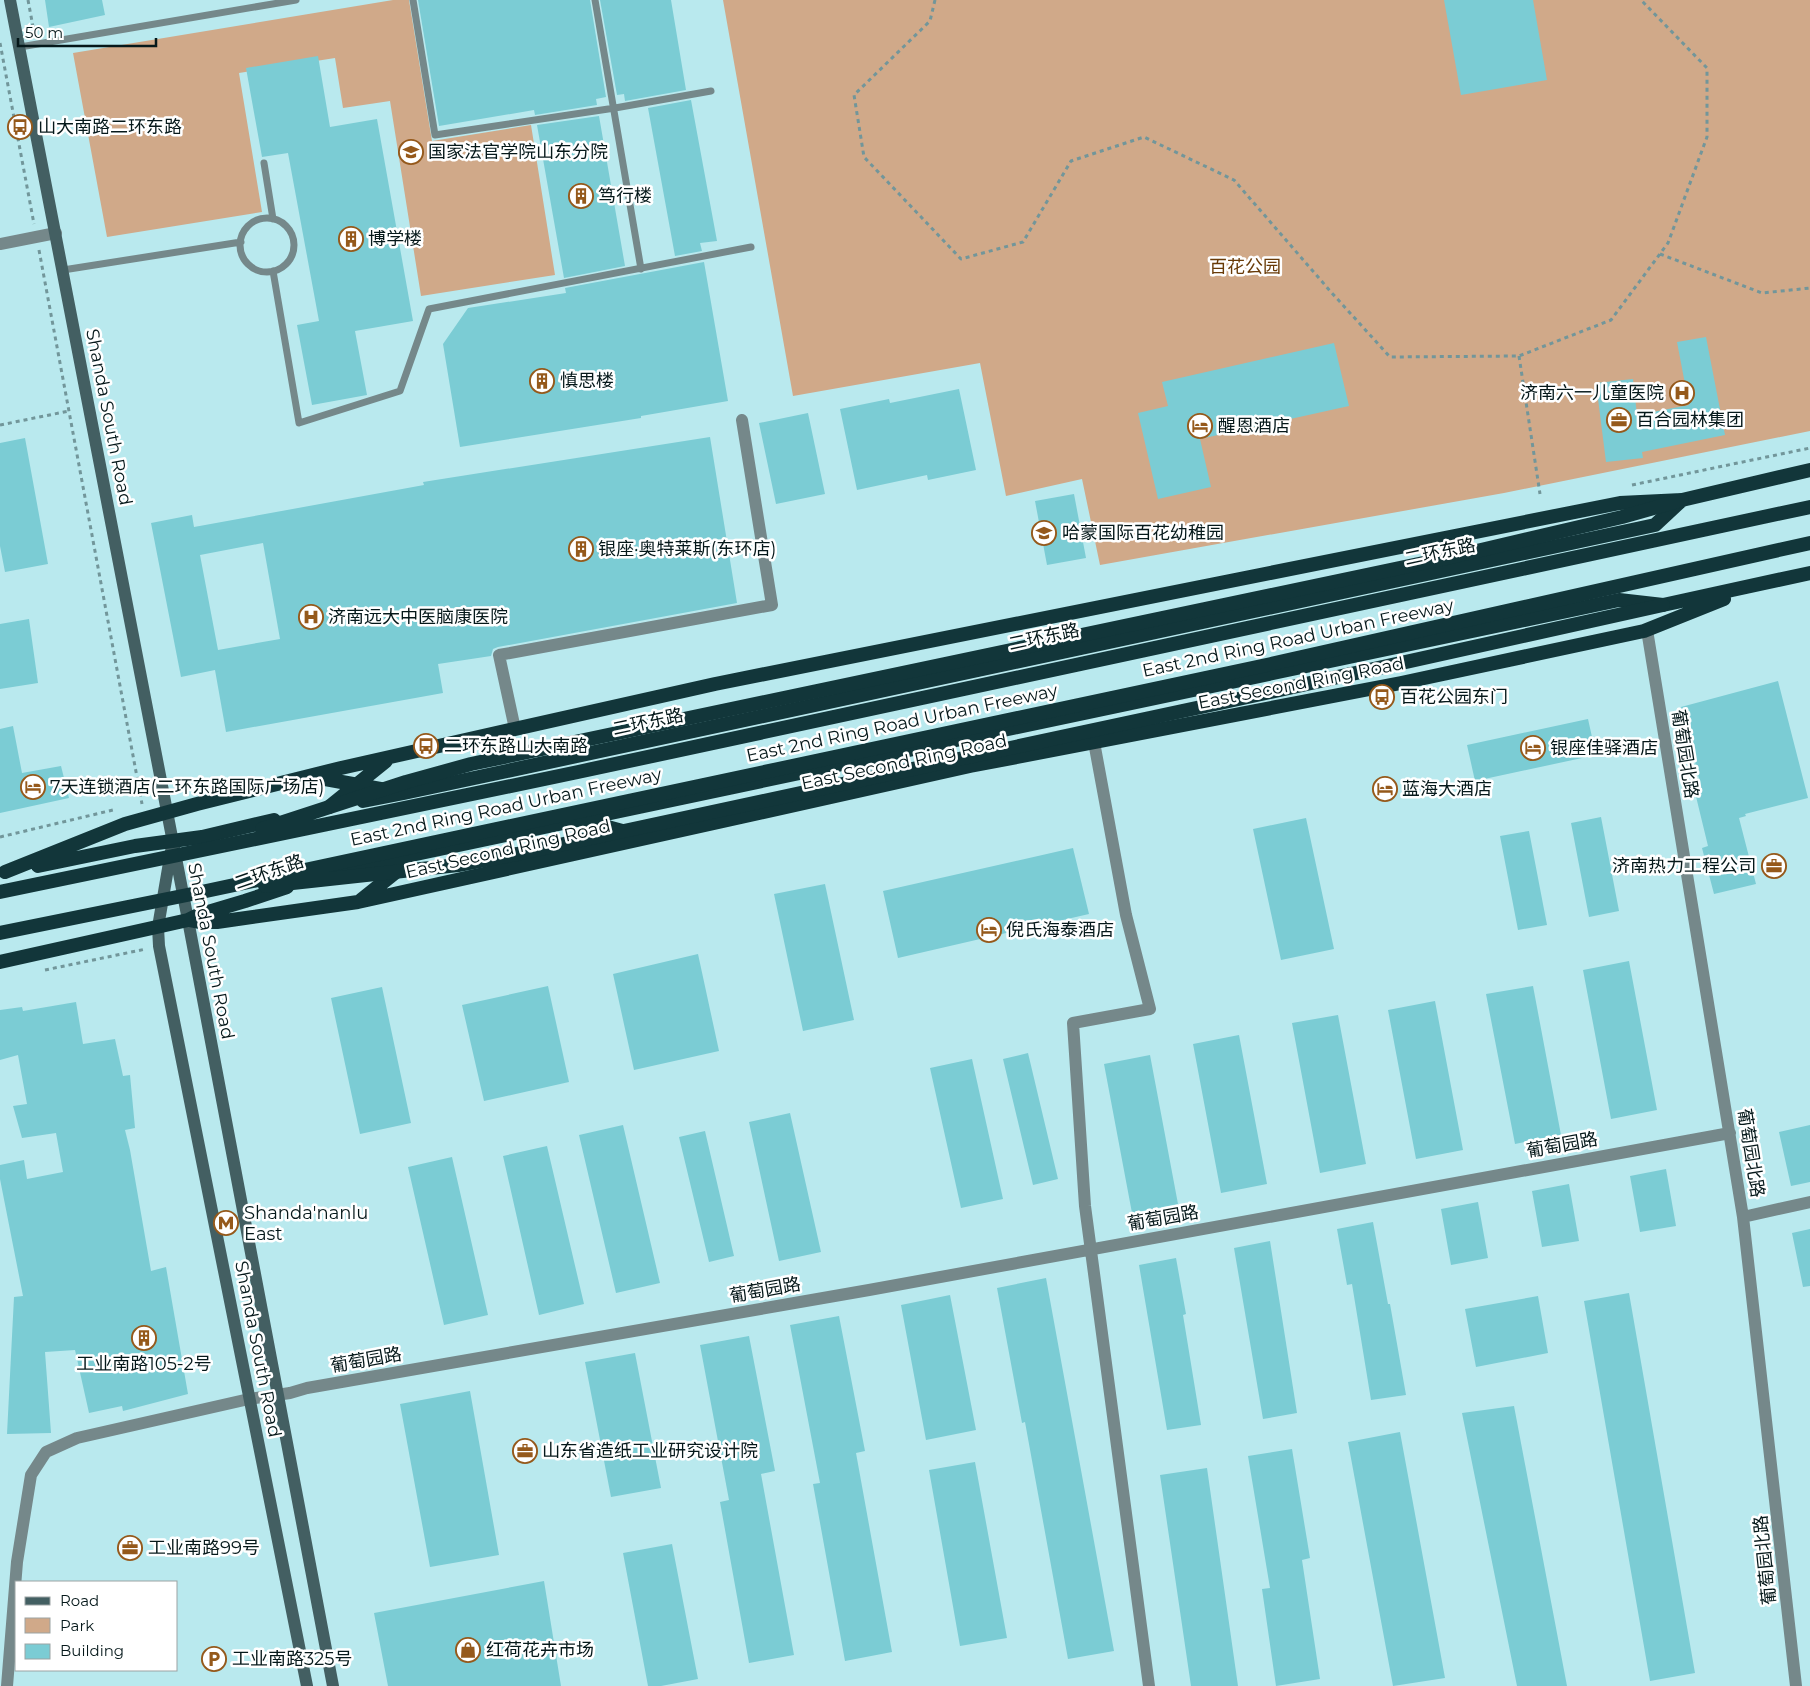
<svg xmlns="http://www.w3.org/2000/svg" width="1810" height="1686" font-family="Montserrat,'Noto Sans SC',sans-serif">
<rect width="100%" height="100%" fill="#b9e9ee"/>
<path fill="#d0a989" d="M393,0H409L432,141L531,125L555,275L421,296L390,101L343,108L335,58L239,73L262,212L107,237L73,53Z
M723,0H1810V431L1504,493L1100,565L1082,479L1006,496L980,363L793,396Z"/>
<path fill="#7bccd4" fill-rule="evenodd" d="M45,0H102L105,15L49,27Z
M418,0H590L606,97L596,99L597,105L535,115L534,110L439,126Z
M600,0H671L686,90L625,101L624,94L617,95Z
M1444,0H1533L1547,80L1461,95Z
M318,56L330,127L377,119L413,321L355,331L367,395L312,405L297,325L319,321L288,153L262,157L246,68Z
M691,100L717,241L700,243L702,251L675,256L648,108Z
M599,116L625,266L564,278L537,125Z
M704,262L728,401L641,416V418L460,447L443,344L468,308L566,293L565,288Z
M1706,337L1725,435L1642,452L1643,458L1606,462L1596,383L1633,379L1637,415L1689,405L1677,342Z
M1334,343L1349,406L1200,439L1211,487L1158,499L1138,413L1168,406L1162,382Z
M959,389L976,470L928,480L927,475L857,490L840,409L889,399L890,403Z
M808,413L825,494L776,504L759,423Z
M710,437L737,603L498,647L493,649L491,656L438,664L443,693L226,732L215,670L181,677L151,523L192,515L194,527L424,485L423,482ZM263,543L280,639L218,650L200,555Z
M25,438L48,564L5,572L0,546V443Z
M1074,494L1086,558L1047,565L1035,501Z
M29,619L38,683L0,689V624Z
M1778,681L1808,798L1745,814L1746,816L1739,818L1756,884L1714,894L1702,848L1708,846L1692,780L1699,778L1681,707Z
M1588,719L1596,755L1475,781L1467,745Z
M13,726L22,773L61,766L69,798L0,813V729Z
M1601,817L1619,911L1589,917L1571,823Z
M1306,818L1334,949L1281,960L1253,829Z
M1529,831L1547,925L1518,930L1500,836Z
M1073,848L1089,914L898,958L883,891Z
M825,884L854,1020L803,1031L774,894Z
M698,954L719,1051L634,1070L613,974Z
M1629,961L1657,1110L1611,1119L1583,970Z
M548,986L569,1082L484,1101L462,1005Z
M1533,986L1561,1135L1515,1144L1486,994Z
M382,987L411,1123L360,1134L331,998Z
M1435,1001L1463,1150L1416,1159L1388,1010Z
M76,1002L83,1044L115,1039L123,1076L130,1075L135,1128L125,1130L130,1150L151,1271L166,1267L188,1394L123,1411L122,1406L89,1413L75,1350L45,1352L51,1433L7,1434L14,1297L23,1296L0,1179V1165L24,1160L27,1179L63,1172L56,1133L22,1138L13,1106L27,1104L18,1055L0,1060V1010L22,1007L23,1011Z
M1338,1015L1366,1164L1320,1173L1292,1023Z
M1239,1035L1267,1184L1221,1193L1193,1044Z
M1028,1053L1058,1179L1033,1185L1003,1059Z
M1150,1055L1178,1204L1132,1213L1104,1064Z
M972,1059L1003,1199L961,1208L930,1068Z
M790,1113L821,1252L779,1261L749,1122Z
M623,1125L660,1283L616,1293L579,1135Z
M1810,1125V1182L1791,1186L1779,1132Z
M705,1131L734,1256L709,1262L679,1137Z
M547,1146L584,1304L539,1315L503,1156Z
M452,1157L488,1315L444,1325L408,1167Z
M1666,1169L1676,1226L1640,1232L1630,1176Z
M1569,1184L1579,1241L1542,1247L1532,1191Z
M1478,1202L1488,1258L1451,1265L1441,1209Z
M1373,1222L1388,1304H1390L1406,1395L1371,1400L1352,1284L1347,1285L1337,1229Z
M1810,1229V1286L1803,1287L1792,1233Z
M1270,1241L1297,1413L1263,1419L1234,1248Z
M1176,1258L1186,1314L1183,1315L1201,1425L1167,1430L1139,1265Z
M1046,1278L1114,1651L1068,1659L1025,1422L1022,1423L997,1288Z
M1629,1293L1695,1673L1650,1681L1584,1301Z
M950,1295L976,1430L926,1440L901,1305Z
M1538,1296L1548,1353L1476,1367L1465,1309Z
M839,1316L865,1451L856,1453L892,1652L845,1661L813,1484L820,1483L790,1325Z
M749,1336L775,1471L761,1474L794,1655L749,1663L720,1502L729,1500L700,1345Z
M635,1353L661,1488L611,1497L585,1362Z
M470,1391L499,1555L430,1567L400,1404Z
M1514,1406L1567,1686H1517L1462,1413Z
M1400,1432L1445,1678L1393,1686L1348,1442Z
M1292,1449L1310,1558L1302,1560L1320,1679L1276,1686L1262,1589L1270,1588L1248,1456Z
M975,1462L1007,1638L960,1646L929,1470Z
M1207,1468L1238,1686H1191L1160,1475Z
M672,1544L698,1679L661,1686H648L623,1553Z
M544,1581L561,1686H388L374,1613Z"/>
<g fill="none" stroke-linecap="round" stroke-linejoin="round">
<path stroke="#72969a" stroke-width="3" stroke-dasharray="4 4" stroke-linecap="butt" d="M28,0L34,32
M935,0L930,21L854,95L864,157L961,259L1023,242L1071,161L1144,137L1234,180L1331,292L1390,357L1519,356L1611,320L1668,243L1707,137V68L1641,0
M0,43L34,224
M39,250L142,804
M1660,254L1762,293L1810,288
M1519,356L1540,494
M0,425L69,411
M1632,485L1810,448
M0,837L113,810
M45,970L146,949"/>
<path stroke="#75888a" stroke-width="7" d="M413,0L435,135L615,108L711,91
M595,0L641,269
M20,47L296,0
M264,163L273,219
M240 245a27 27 0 1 1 54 0a27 27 0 1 1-54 0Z
M63,270L241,242
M273,271L299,423L400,391L429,309L751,247"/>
<path stroke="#75888a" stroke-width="12" d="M0,244L56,233
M1647,630L1743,1217L1796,1686
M515,729L499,655L772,605L742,420
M1094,742L1126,915L1150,1009L1073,1023L1085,1206L1149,1686
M1743,1217L1810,1202
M7,1686L17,1562L31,1475L46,1452L77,1438L249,1399L290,1393L307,1388L869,1290L1730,1133"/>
<path stroke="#435f62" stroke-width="12" d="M10,0L188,920L333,1686
M171,851L158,927L159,946L307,1686"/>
<path stroke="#12363a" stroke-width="14" d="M314,777L386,790
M363,801L404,793L1655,525L1682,500
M329,807L386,761
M582,820L626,832
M38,866L135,846L202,837L274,820
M5,872L125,824L197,804L341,768L715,684L1620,503L1682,500L1810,470
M312,878L326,873L1619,600L1663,605L1810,573
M361,900L401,868
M189,920L199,922H217L358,902L970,766L1401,683L1644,631L1724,599
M0,962L188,920L198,915L245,901L287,887"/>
<path stroke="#12363a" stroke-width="14" d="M262,829L406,782L471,764L1447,558L1622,517L1682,500
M265,886L458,865L517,854L1243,698L1663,605
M0,892L578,772L1810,507
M0,933L192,894L1271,664L1810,543"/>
</g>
<defs>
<symbol id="bus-ring" viewBox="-11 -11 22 22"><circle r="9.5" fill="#fff" stroke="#95591b" stroke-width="1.5"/><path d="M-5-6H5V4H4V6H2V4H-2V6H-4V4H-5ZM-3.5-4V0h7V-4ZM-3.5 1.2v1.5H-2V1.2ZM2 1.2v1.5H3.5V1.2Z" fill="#95591b"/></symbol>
<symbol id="university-ring" viewBox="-11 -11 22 22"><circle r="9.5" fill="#fff" stroke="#95591b" stroke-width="1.5"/><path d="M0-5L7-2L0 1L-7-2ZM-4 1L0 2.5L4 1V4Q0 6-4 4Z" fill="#95591b"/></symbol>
<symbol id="building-ring" viewBox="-11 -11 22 22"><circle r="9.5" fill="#fff" stroke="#95591b" stroke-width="1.5"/><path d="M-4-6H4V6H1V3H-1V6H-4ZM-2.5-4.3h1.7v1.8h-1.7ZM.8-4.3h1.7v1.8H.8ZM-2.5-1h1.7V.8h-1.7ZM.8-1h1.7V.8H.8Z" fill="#95591b"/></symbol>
<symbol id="hospital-ring" viewBox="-11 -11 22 22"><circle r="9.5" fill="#fff" stroke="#95591b" stroke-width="1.5"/><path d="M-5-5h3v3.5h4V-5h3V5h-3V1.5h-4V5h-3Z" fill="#95591b"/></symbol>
<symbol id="office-ring" viewBox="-11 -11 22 22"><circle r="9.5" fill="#fff" stroke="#95591b" stroke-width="1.5"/><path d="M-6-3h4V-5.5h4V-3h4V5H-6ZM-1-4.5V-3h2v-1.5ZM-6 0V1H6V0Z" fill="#95591b"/></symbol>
<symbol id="hotel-ring" viewBox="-11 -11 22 22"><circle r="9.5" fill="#fff" stroke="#95591b" stroke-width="1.5"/><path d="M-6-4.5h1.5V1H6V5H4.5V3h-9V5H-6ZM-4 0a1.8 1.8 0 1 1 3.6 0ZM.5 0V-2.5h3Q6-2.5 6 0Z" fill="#95591b"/></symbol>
<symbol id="school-ring" viewBox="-11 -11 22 22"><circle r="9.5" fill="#fff" stroke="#95591b" stroke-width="1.5"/><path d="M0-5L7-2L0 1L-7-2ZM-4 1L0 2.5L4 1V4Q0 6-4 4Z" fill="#95591b"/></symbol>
<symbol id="metro-ring" viewBox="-11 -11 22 22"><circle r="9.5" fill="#fff" stroke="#95591b" stroke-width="1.5"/><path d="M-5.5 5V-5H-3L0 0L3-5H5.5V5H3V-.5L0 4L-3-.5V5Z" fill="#95591b"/></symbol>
<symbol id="shop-ring" viewBox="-11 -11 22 22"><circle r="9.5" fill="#fff" stroke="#95591b" stroke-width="1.5"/><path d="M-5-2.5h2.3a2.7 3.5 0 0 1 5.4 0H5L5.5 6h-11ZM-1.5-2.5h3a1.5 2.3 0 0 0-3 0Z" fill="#95591b"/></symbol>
<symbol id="parking-ring" viewBox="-11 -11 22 22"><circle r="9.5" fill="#fff" stroke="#95591b" stroke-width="1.5"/><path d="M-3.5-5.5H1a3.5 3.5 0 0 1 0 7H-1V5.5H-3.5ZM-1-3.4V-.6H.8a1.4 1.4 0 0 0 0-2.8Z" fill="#95591b"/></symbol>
</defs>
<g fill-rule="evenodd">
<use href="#bus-ring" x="6" y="113" width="28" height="28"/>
<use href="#university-ring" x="397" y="138" width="28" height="28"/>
<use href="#building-ring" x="567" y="182" width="28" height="28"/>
<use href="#building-ring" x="337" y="225" width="28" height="28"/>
<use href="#building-ring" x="528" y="367" width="28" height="28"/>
<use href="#hospital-ring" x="1668" y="379" width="28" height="28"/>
<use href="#office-ring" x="1605" y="406" width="28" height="28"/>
<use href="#hotel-ring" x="1186" y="412" width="28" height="28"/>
<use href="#school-ring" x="1030" y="519" width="28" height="28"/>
<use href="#building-ring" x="567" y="535" width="28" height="28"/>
<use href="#hospital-ring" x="297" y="603" width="28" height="28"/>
<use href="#bus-ring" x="1368" y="683" width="28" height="28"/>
<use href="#bus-ring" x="412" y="732" width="28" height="28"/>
<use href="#hotel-ring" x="1519" y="734" width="28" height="28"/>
<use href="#hotel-ring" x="19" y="773" width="28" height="28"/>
<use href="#hotel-ring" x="1371" y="775" width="28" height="28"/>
<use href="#office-ring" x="1760" y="852" width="28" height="28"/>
<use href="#hotel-ring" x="975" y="916" width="28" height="28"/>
<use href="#metro-ring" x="212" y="1209" width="28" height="28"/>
<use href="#building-ring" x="130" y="1324" width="28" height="28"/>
<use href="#office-ring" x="511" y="1437" width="28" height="28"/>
<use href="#office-ring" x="116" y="1534" width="28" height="28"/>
<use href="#shop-ring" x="454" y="1636" width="28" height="28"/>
<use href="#parking-ring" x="200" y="1645" width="28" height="28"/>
</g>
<g text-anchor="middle" stroke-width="5" stroke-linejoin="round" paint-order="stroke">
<g font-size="18" fill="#05181a" stroke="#fff" text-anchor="start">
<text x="38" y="133">山大南路二环东路</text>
<text x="428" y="158">国家法官学院山东分院</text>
<text x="598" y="202">笃行楼</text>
<text x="368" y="245">博学楼</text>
<text x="560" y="387">慎思楼</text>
<text x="1664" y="399" text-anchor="end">济南六一儿童医院</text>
<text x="1636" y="426">百合园林集团</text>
<text x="1218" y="432">醒恩酒店</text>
<text x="1062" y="539">哈蒙国际百花幼稚园</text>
<text x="598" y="555">银座·奥特莱斯(东环店)</text>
<text x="328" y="623">济南远大中医脑康医院</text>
<text x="1400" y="703">百花公园东门</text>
<text x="444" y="752">二环东路山大南路</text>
<text x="1550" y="754">银座佳驿酒店</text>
<text x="50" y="793">7天连锁酒店(二环东路国际广场店)</text>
<text x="1402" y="795">蓝海大酒店</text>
<text x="1756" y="872" text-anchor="end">济南热力工程公司</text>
<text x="1006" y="936">倪氏海泰酒店</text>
<text x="244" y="1219">Shanda'nanlu<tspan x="244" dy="21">East</tspan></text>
<text x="144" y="1370" text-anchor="middle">工业南路105-2号</text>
<text x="542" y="1457">山东省造纸工业研究设计院</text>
<text x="148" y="1554">工业南路99号</text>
<text x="486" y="1656">红荷花卉市场</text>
<text x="232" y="1665">工业南路325号</text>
</g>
<g font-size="18" fill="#683a07" stroke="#fff">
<text x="1245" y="273">百花公园</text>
</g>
<g font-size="18" fill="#05181a" stroke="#fff">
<text transform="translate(109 417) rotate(79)" y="6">Shanda South Road</text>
<text transform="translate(1440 552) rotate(-12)" y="6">二环东路</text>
<text transform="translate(1044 637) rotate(-12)" y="6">二环东路</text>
<text transform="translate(1298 638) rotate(-12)" y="6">East 2nd Ring Road Urban Freeway</text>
<text transform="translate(1301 683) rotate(-11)" y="6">East Second Ring Road</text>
<text transform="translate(648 722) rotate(-12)" y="6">二环东路</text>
<text transform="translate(902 723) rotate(-12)" y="6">East 2nd Ring Road Urban Freeway</text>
<text transform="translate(1685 754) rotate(81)" y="6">葡萄园北路</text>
<text transform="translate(904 762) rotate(-12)" y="6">East Second Ring Road</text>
<text transform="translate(506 807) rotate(-12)" y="6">East 2nd Ring Road Urban Freeway</text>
<text transform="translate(508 849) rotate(-13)" y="6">East Second Ring Road</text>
<text transform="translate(269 872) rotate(-19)" y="6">二环东路</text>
<text transform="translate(211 951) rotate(79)" y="6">Shanda South Road</text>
<text transform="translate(1562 1145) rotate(-10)" y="6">葡萄园路</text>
<text transform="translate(1751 1153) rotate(81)" y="6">葡萄园北路</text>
<text transform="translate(1163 1218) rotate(-10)" y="6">葡萄园路</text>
<text transform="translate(765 1290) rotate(-10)" y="6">葡萄园路</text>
<text transform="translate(258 1349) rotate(79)" y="6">Shanda South Road</text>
<text transform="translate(366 1360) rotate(-10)" y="6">葡萄园路</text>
<text transform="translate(1765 1560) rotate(-96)" y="6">葡萄园北路</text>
</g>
</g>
<rect x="15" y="1581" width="162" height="90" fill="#ffffff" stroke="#9ba3a3"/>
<rect x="25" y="1597" width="25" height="8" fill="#435f62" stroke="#9ba3a3"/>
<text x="60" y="1606" font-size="15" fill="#05181a">Road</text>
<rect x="25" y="1618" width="25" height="15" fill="#d0a989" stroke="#9ba3a3"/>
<text x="60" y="1631" font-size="15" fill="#05181a">Park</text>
<rect x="25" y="1644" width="25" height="15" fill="#7bccd4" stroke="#9ba3a3"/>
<text x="60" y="1656" font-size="15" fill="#05181a">Building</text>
<path d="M18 38v8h138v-8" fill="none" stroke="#05181a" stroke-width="2.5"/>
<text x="25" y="38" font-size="15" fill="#05181a" stroke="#ffffff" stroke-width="4" paint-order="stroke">50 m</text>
</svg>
